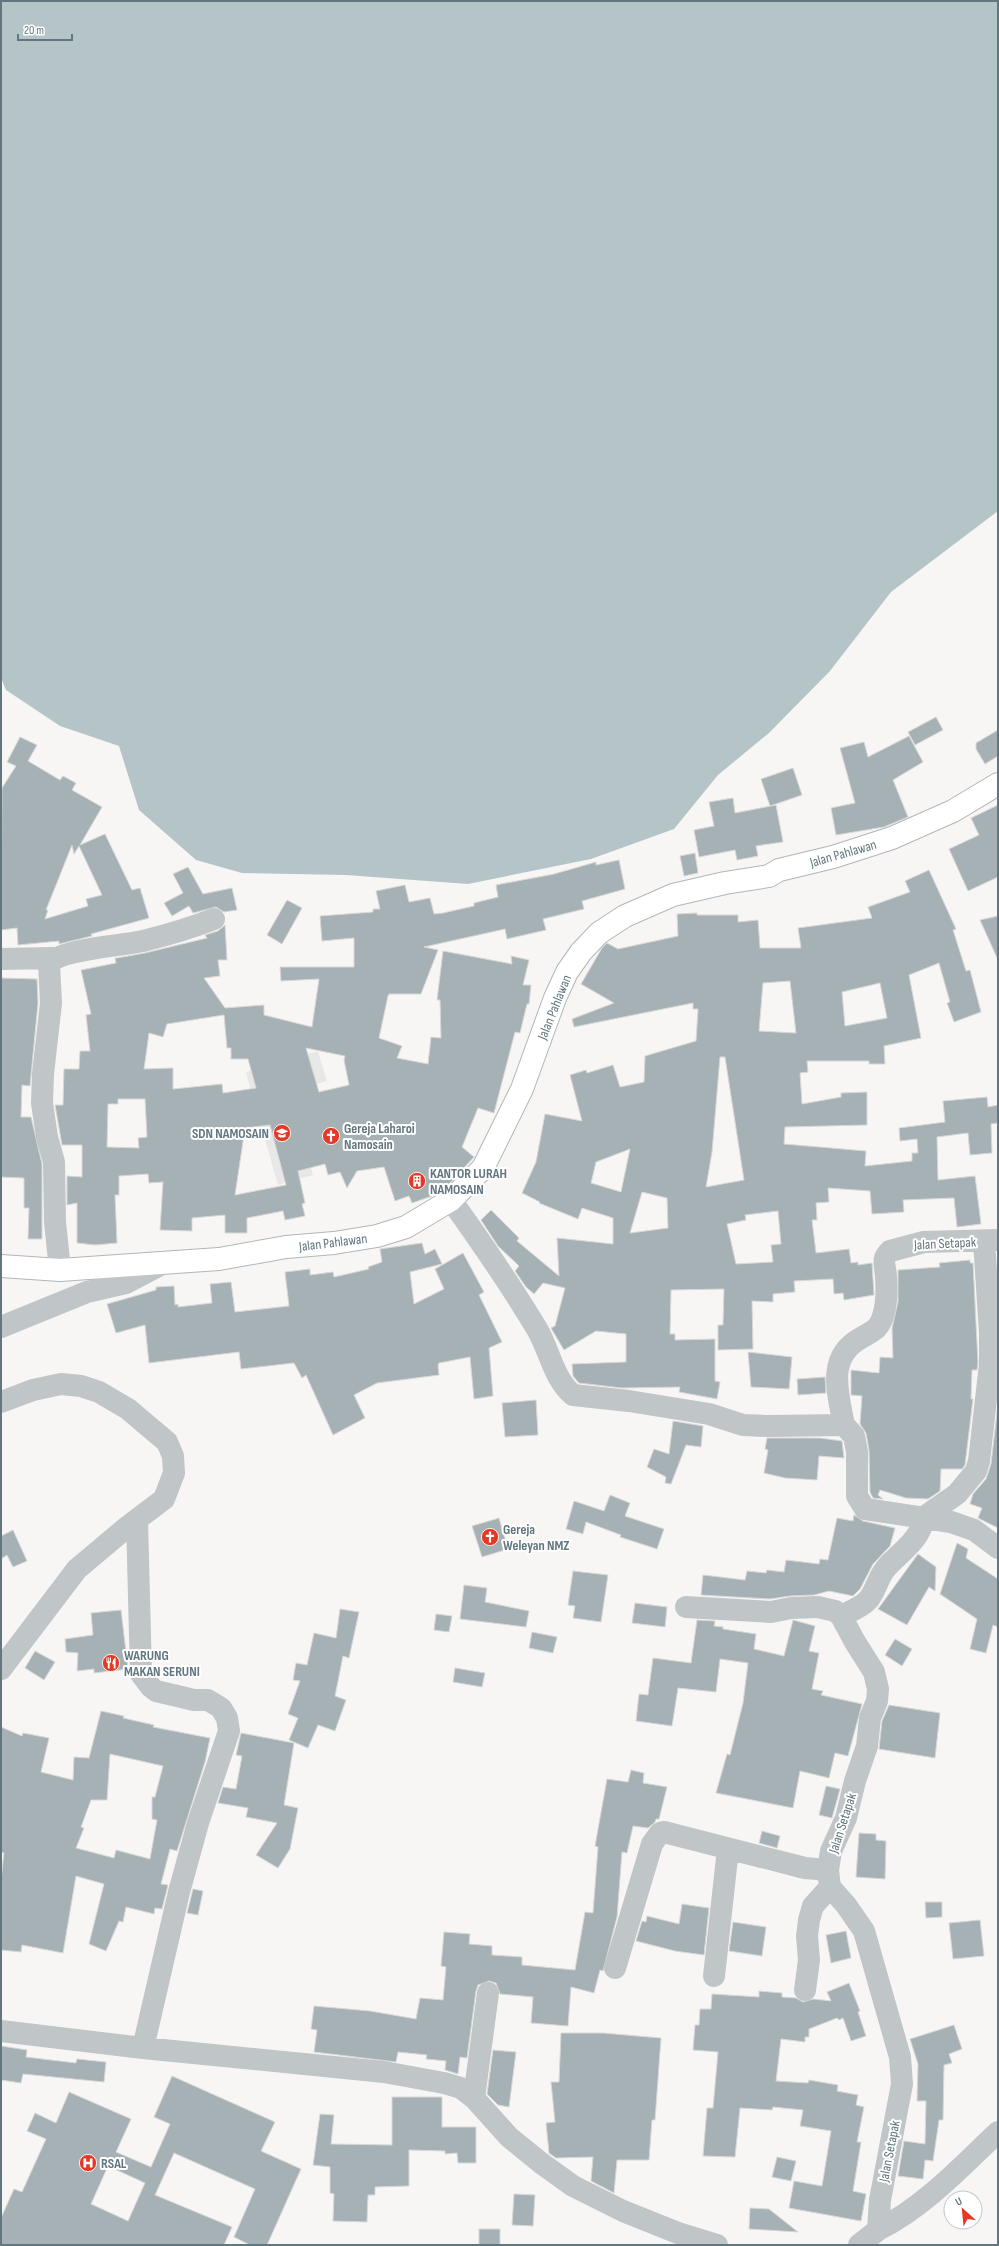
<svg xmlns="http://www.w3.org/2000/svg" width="999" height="2246" font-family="'Sofia Sans Condensed',sans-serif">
<rect width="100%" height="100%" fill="#f7f6f4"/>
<path fill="#e7e8e7" d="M318,1051L327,1081L289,1092L313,1175L278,1185L246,1072Z"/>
<path fill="#b5c5c7" d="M1,1H998V511L891,592L830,671L769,733L718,775L674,829L591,859L468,884L346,875L242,873L196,860L139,810L119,746L60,726L6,690L1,678Z"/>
<path fill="#a6b1b5" stroke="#d8d8d6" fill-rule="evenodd" d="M936,717L943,730L915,745L908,732Z
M998,730V756L985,764L976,749V743Z
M909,736L923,762L893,780L908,817L884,827L836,835L831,808L855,803L840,748L864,742L868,757Z
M20,737L37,745L28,761L60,780L63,776L76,783L72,790L102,807L80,845L105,834L132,890L140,888L149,918L91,934L92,936L59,944V941L18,945L17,928L1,930L2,788L16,766L7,762ZM72,845L74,854L79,846L102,895L86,899L88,906L45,919L48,910H46Z
M793,768L802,795L770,806L761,779Z
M733,798L735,813L776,805L783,842L756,846L758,856L737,860L735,850L699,857L694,830L714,826L709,802Z
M998,805V877L968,891L949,849L979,835L971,818Z
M695,853L698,873L684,876L680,856Z
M619,860L625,889L582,901L584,909L543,919L546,930L507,939L505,929L424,947L438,950L421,994H389L388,996L379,1038L402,1046L397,1058L428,1064L431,1037L441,1038L440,1000H437L443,951L512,964L511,956L529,960L523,985H531L529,1004H527L520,1033L515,1032L494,1113L478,1108L462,1147L474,1157L449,1184L430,1191L432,1196L412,1203L409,1196L395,1201L384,1167L357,1171L347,1188L340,1172L328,1175L325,1164L298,1171L305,1203L302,1204L305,1216L285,1220L283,1211L247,1218V1233H225V1215L192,1218V1231L160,1230L163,1182L149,1183L148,1174L119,1176V1195H115L117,1243L95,1245L77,1243V1203L67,1205V1176L82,1177V1145H62L55,1105H63L64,1069H79L80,1051H90L86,1015L91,1014L81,970L116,963L115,958H117L145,953L207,938L205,935L218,931L225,925L227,960H218L220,976L204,978L225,1008L264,1005V1015L312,1027L319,979L281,981L280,967H354V938L322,941L320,916L373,912V909H380L376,891L405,885L409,902L430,898L434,914L443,913L474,906V903L498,897L496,885L554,874L596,862V865ZM224,1015L227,1048H231V1059H248L256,1088L223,1093L222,1084L173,1089V1068L144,1069L149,1033L163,1037L167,1024ZM306,1048L345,1056L344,1060L349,1085L319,1092ZM118,1099H145L147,1137L138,1138L139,1148L107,1147L108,1104H118ZM270,1125L286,1185L235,1195L245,1128Z
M188,867L203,894L232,888L237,910L224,912L216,907L193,913L189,906L172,916L164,903L183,893L173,874Z
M929,870L956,929L953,930L966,971L970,970L981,1012L954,1022L947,1003L950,1002L939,963L909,975L921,1038L884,1046L885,1064H869V1061H807L808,1072L800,1073L802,1104L841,1097V1093L867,1092V1125L785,1127L784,1144L866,1151L865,1166L912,1161V1153H918L917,1139L900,1141L899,1128L945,1122L943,1101L987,1097L988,1107L998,1105V1123L991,1124L992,1153L970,1155L968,1133L937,1137L938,1180L975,1176L981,1224L957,1227L954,1198L903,1200L904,1212L872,1214L870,1191L828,1188L829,1202L816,1203L817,1220H812L816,1253L849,1249L851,1263L858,1262V1265L872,1263L874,1295L844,1300L843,1293L834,1294L833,1279L794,1281L795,1292L773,1294V1302L752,1301L753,1349L718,1350V1325H723L724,1289L671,1290L670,1334H675V1340L715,1339V1381L720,1382L717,1399L679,1392L680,1387L622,1388L579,1383L573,1376L572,1364L626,1362V1334L596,1331L564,1350L551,1328L555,1326L565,1288L543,1283L534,1294L526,1287L515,1271L519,1266L498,1246L481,1220L491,1210L519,1238L517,1241L559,1276L557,1238L613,1244V1218L582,1208L578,1219L539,1203L540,1202L522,1193L536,1162L545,1114L582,1121L570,1075L586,1070L587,1073L613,1065L620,1087L644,1082L645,1056L696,1041L698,1009H693V1003L574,1027L572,1019L614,1003L581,984L602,948L607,943L618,949L678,936L677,914L697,913V915H738V922L758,920L760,948H801L798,928L872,918L868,907L910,892L905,881ZM790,981L796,1033L759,1031L763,983ZM880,983L887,1018L845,1026L842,992ZM720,1057H725L744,1180L706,1187L712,1152ZM630,1149L621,1192L591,1183L596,1162ZM642,1192L667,1198L668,1228L630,1233ZM778,1211L781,1244L771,1245L773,1262L736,1264L727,1224L746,1220L745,1215Z
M287,900L302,908L282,944L267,935Z
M998,916V960L980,920Z
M1,978L37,979L38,1003L30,1086L22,1085L21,1117H31L42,1164V1239H28L29,1208H24V1178L1,1177Z
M422,1243L425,1254L435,1249L442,1264L410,1272L414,1304L444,1289L435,1269L463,1253L484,1292L479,1295L502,1342L489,1348L493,1396L474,1399L470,1357L439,1363L438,1365L439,1375L377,1383L354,1395L365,1418L333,1435L306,1375L302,1378L294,1363L241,1369L239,1352L149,1363L145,1325L116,1333L107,1304L156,1290V1287L174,1286L175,1305L178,1304V1307L212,1303L210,1284L231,1282L235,1312L289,1306L285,1272L310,1269V1275L333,1272L334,1277L369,1269L368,1267L382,1262L380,1249Z
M970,1260V1263H973L978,1363L977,1370H972L971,1399H973L965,1465L962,1469H941L940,1491L928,1499L906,1498L880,1490L878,1495L883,1499L873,1498L870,1492L869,1450L866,1433L860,1424L862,1396L851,1395V1370L879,1373L880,1357L893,1358L892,1328L898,1302V1270L940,1267L939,1263Z
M748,1352L792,1357L789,1389L751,1387Z
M825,1377L826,1393L798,1395L797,1379Z
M536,1400L538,1435L505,1437L502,1403Z
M998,1404V1528L978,1518L982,1508L970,1504L973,1494L986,1479L991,1464Z
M673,1421L703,1426L701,1447L686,1445L671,1484L665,1483L666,1477L647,1467L654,1449L669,1454Z
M767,1438H820L842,1441L844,1458L819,1456L817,1480L785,1478L764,1473L768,1450L765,1449Z
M610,1495L630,1503L625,1516L664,1529L657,1549L620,1537L621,1535L586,1522L583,1534L566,1529L574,1501L604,1511Z
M854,1515L863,1521L895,1528L890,1546L873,1564L860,1589L853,1596L829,1591L814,1595L790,1596L770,1599L701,1595L703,1575L745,1580L747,1571L766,1573L767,1570L784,1572L786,1560L819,1564L820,1559L828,1560L837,1518L853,1521Z
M499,1518L508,1549L482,1557L472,1526Z
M13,1530L27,1561L13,1567L7,1555L1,1559V1536Z
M957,1543L968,1549L966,1558L998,1579V1627L993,1625L986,1653L970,1649L977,1619L940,1594Z
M918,1554L936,1567L935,1591L929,1587L907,1625L878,1609Z
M573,1571L608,1575L601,1622L573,1618L575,1606L568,1605Z
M464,1585L487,1588L485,1602L529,1611L526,1627L460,1619Z
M635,1603L667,1607L665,1627L632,1623Z
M340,1609L359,1612L349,1658L343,1656L335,1696L346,1700L335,1731L318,1725L308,1748L289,1740L298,1718L288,1714L300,1681L293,1680L296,1663L307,1665L314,1633L336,1638Z
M121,1610L128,1669L94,1673V1669L77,1671L78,1653L66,1652L65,1639L93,1635L91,1613Z
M436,1614L452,1616L449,1632L434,1630Z
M697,1620L715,1621L714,1626L723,1627V1629L756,1634L754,1649L784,1656L793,1620L815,1626L809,1651L819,1653L812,1689L823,1691L821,1695L862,1704L848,1756L835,1753L829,1778L800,1771L793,1808L716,1793L727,1754L730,1755L743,1703L748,1663L720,1659L716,1692L678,1688L672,1726L636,1721L639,1694L648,1695L653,1658L691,1663Z
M532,1632L557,1637L553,1653L529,1648Z
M895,1639L912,1649L902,1666L885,1655Z
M35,1651L55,1662L44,1680L25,1668Z
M455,1668L485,1673L482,1687L453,1682Z
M889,1705L940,1713L935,1758L879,1749L882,1721Z
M101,1711L124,1716L123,1718L154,1725L153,1727L210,1738L205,1762L177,1851L170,1849L161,1884L168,1885L162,1909L155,1908L154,1914L126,1907L123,1922L119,1921L106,1951L89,1944L104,1884L76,1876L63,1953L22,1945L21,1952L1,1950V1880L4,1853L1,1852V1727L22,1736L23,1733L49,1738L41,1772L73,1780L74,1757L89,1758ZM110,1754L163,1766L155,1797H152V1819L157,1820L150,1859L116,1850L114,1858L76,1848L84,1828L81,1827L91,1800H107Z
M241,1733L294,1743L284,1805L298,1808L290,1849L278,1868L256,1855L277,1823L246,1817L248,1808L218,1803L223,1787L236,1789L242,1756L236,1755Z
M631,1770L644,1773L643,1783L667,1787L659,1819H656L655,1822L648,1828L633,1826L627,1853L622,1852L617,1917L603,1971L600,1970L594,1993L571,1987L568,2026L531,2023L533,1997L500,1994L496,1983L489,1981L478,1985L476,1991L467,2058L460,2057L458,2074L445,2070L446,2061L426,2059L427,2055L398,2052L396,2062L314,2052L317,2030L311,2029L314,2006L370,2011L416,2019L420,1998L443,2000L446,1967L441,1966L444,1932L470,1934L469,1944L492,1946V1955L522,1957V1965L575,1970L585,1912L593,1913L598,1847L595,1846L607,1779L628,1782Z
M826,1786L840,1789L832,1818L819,1815Z
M762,1831L780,1836L777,1848L759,1843Z
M859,1833L876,1834V1840L886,1841L885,1879L856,1877Z
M193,1889L203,1891L198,1915L187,1913Z
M925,1902H942V1917L926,1918Z
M682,1904L709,1908L704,1955L675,1951L636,1941L642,1921L646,1922L647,1916L679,1924Z
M980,1920L984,1956L953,1959L949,1923Z
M733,1922L766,1927L762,1956L729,1951Z
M846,1931L851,1958L831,1963L826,1935Z
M849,1983L860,2011L858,2012L866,2036L851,2041L843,2018L839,2020L837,2018L809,2029V2037H805V2042L781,2039L776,2081L808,2083L809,2080L838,2085L837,2091L858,2095L856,2105L864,2107L857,2142H861L853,2191L866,2194L861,2221L789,2208L794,2181L822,2186L831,2131L800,2126L803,2110L773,2107L772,2110L740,2108L735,2157L703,2156L707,2108H713L718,2052L693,2050L695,2025H699L700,2009H711L712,1994L759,1997V1991L782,1993V1997L796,1998L803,2002L813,1999L831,2001L827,1992Z
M954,2025L962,2049L949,2054L952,2063L944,2065L943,2120H939L933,2161L925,2160L923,2179L898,2176L904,2141L925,2144L926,2101H917L918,2064L910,2039Z
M561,2033H603L661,2038L655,2120H652L649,2160H617L614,2193L591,2181L593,2157L556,2158L549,2153L546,2123L555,2122L551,2082H559Z
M1,2046L27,2050L26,2057L76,2063L77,2059L106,2062L104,2082L23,2074L21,2083L1,2080Z
M493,2050L516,2052L509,2107L498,2105L487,2094Z
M172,2076L275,2122L261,2151L301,2169L267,2245H250L234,2237L255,2189L174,2153L155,2195L232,2227L224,2245H1V2218L14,2189L22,2192L46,2139L27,2131L35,2113L56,2123L69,2092L131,2119L116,2152L151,2167L170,2124L154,2117ZM108,2166L145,2183L128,2221L91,2204Z
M392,2097H442V2127H476V2163H458L457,2153L445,2154V2151L409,2150V2186L375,2187V2195H368L367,2222L333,2221L334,2194L330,2193V2167L313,2165L320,2114L334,2115L331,2144L392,2145Z
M777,2157L796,2161L791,2181L772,2177Z
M514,2194L535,2195L533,2226L512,2225Z
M750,2208L769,2209L798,2232L749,2229Z
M479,2229H500V2245H479Z"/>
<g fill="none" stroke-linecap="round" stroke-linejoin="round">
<defs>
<path id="highway" d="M1,1266L60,1270L219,1259L286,1247L334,1243L377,1236L406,1227L451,1200L483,1168L522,1089L555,998L567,972L581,952L599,933L625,916L673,895L725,883L769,876L779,870L833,857L892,838L953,811L998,784"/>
</defs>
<use href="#highway" stroke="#b1b6b9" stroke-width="24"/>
<path stroke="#c0c5c8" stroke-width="22" d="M1,959L53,958
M451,1200C481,1242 510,1284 537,1329C550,1351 553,1378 573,1395L629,1401L709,1414L743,1425L767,1426L844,1425L854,1436L857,1452V1496L865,1509L951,1522L974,1530L998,1548
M60,1270L55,1222L54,1162L47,1137L42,1103L43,1074L51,1003L49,963C62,949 121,946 143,941C167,935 191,928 214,919
M1,1327L87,1292L126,1283L164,1263
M1,1402L33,1390L61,1384L81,1386L99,1392L128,1409L167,1442L173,1456L174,1473L164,1499L127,1527L77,1569L1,1669
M844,1425C838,1393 826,1357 861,1338C872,1331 879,1330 883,1316C887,1303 887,1290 886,1277C886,1271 883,1263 885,1258C885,1256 888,1253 890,1251L924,1242L998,1240
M137,1520L141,1674L151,1687L156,1691L194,1700H208L221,1708L227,1718L229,1731L198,1823L179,1892L143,2048
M686,1607L771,1612L791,1608L818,1607L835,1611L841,1616L855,1642L874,1672L878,1689L877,1701L870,1718L867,1746L855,1781L846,1818L831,1851L828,1870L830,1887L846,1905L864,1931L900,2057L902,2084L880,2200L878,2230L859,2245
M841,1616C849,1612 862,1607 868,1600C876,1591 878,1577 886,1568C900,1552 921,1540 924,1517L957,1494L976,1471L979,1461L990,1364V1333L984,1241
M615,1968L652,1844L660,1833L664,1832L805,1868L828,1870
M714,1976L728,1849
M805,1990L809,1960L807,1936L809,1920L813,1906L830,1887
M1,2031L143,2048L384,2072L444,2083L461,2088L474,2098L509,2137L541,2163L573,2186L623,2211L678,2233L717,2245
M474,2098L488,1993
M878,2230C924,2207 961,2167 998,2132"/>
<use href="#highway" stroke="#fff" stroke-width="22"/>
</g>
<defs>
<symbol id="school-disc" viewBox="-11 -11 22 22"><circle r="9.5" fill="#e43927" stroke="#fff"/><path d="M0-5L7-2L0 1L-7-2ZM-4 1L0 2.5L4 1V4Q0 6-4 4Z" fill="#fff"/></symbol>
<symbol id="church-disc" viewBox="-11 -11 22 22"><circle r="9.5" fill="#e43927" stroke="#fff"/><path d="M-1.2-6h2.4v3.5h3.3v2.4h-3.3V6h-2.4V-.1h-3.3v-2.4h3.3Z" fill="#fff"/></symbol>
<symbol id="building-disc" viewBox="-11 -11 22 22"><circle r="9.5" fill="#e43927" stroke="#fff"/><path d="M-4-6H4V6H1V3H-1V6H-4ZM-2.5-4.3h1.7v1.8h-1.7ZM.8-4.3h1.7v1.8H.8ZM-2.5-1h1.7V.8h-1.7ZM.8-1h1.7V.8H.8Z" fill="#fff"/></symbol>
<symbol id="restaurant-disc" viewBox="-11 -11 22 22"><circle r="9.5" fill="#e43927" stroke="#fff"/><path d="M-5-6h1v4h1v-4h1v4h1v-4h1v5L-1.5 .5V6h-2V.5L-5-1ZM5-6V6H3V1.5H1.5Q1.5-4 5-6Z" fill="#fff"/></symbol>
<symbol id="hospital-disc" viewBox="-11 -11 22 22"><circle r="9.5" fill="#e43927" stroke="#fff"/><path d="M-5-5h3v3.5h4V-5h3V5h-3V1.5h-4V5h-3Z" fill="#fff"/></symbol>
</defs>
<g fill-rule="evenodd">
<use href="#school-disc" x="272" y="1123" width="20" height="20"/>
<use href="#church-disc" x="321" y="1126" width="20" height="20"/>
<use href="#building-disc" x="407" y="1171" width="20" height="20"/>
<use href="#church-disc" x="480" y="1527" width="20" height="20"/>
<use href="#restaurant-disc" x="101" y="1653" width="20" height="20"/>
<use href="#hospital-disc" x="78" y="2153" width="20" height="20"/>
</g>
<g text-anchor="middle" stroke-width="4" stroke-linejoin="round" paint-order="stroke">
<g font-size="14" fill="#62767f" stroke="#fff">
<text transform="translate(843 853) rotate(-16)" y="5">Jalan Pahlawan</text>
<text transform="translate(554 1007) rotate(-68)" y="5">Jalan Pahlawan</text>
<text transform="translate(333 1242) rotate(-7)" y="5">Jalan Pahlawan</text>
<text transform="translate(945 1243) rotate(-3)" y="5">Jalan Setapak</text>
<text transform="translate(842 1823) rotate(-72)" y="5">Jalan Setapak</text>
<text transform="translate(889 2151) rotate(-79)" y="5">Jalan Setapak</text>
</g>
<g font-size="14" font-weight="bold" fill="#62767f" stroke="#fff" text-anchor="start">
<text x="344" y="1133">Gereja Laharoi<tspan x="344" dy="16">Namosain</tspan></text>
<text x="269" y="1138" text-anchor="end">SDN NAMOSAIN</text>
<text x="430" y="1178">KANTOR LURAH<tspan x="430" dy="16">NAMOSAIN</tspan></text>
<text x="503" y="1534">Gereja<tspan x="503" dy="16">Weleyan NMZ</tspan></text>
<text x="124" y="1660">WARUNG<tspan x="124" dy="16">MAKAN SERUNI</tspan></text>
<text x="101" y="2168">RSAL</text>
</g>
</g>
<rect width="999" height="2246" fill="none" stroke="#62767f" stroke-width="4"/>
<g transform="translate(963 2210) rotate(333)"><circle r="19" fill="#ffffff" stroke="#c0c8cc"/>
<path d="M0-3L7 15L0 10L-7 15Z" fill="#e43927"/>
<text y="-6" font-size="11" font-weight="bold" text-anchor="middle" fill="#62767f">U</text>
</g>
<path d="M18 34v6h54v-6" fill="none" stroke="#62767f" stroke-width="2"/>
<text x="24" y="34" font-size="12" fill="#62767f" stroke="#ffffff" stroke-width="3" paint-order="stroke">20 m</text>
</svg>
